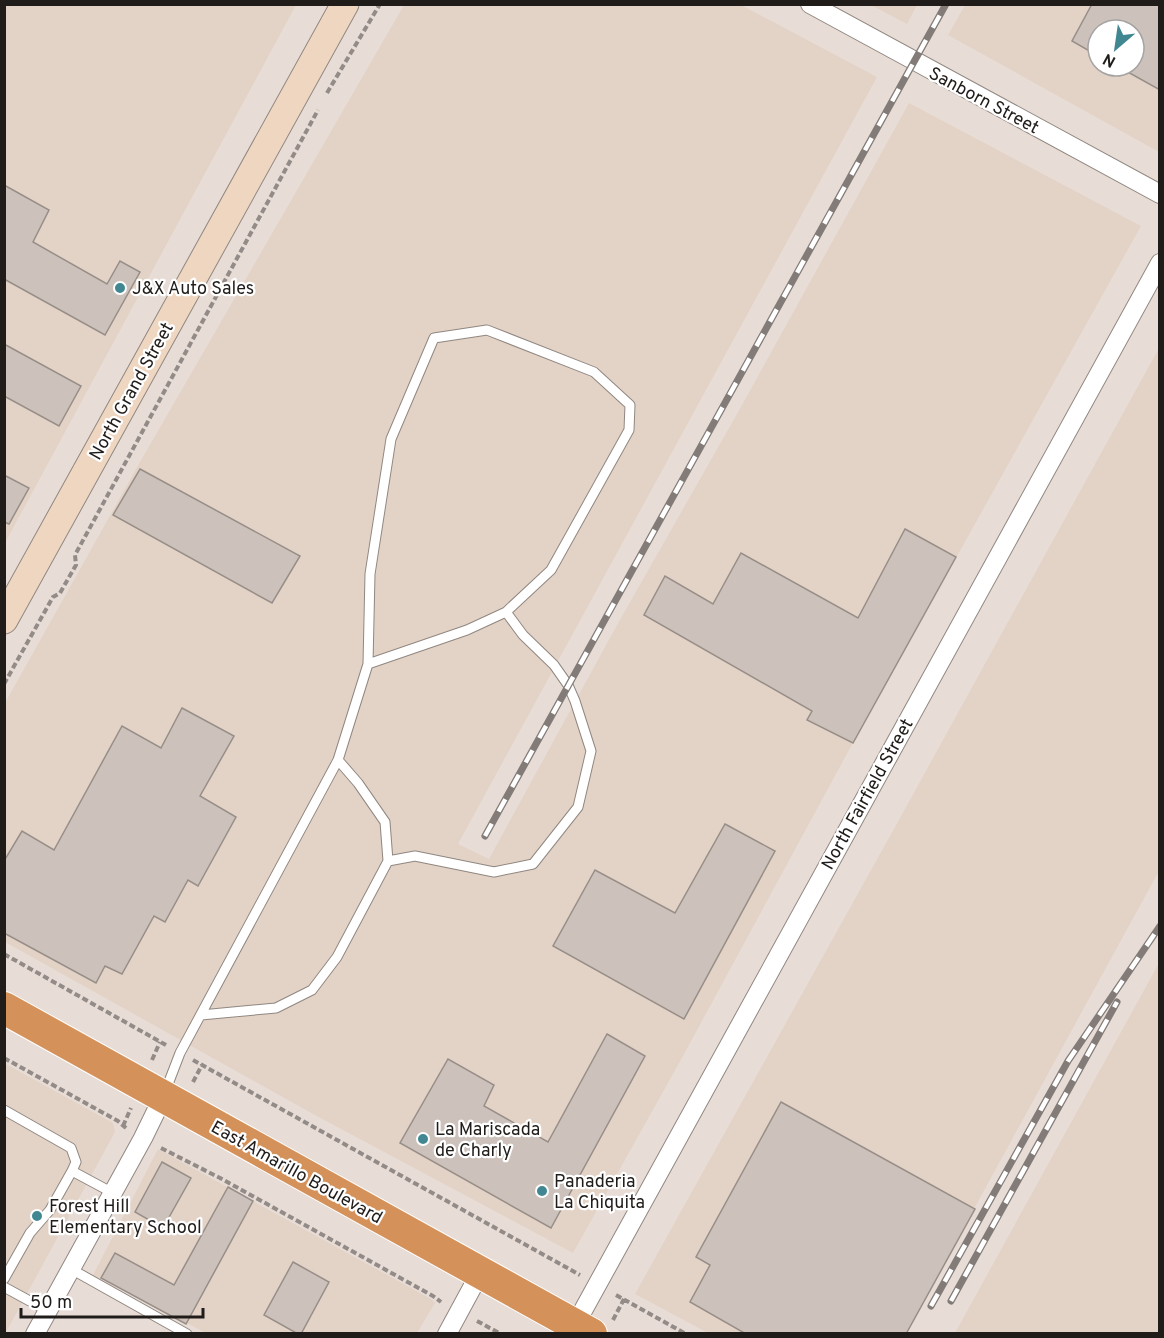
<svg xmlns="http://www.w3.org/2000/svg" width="1164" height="1338" font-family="Overpass,sans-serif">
<rect width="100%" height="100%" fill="#e8ddd6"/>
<path fill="#e3d2c6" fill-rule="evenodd" d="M5,5H296L5,543Z
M404,5H741L877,77L458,844L489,859L617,625L737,414L909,103L1141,226L849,750L683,1056L573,1253L313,1114L5,942V703L140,462Z
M871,5H917L907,24Z
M965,5H1159V152L948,35ZM1098,30H1134V66H1098Z
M1159,348V871L906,1333H708L635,1294L900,818Z
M1159,963V1333H955Z
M4,1063L113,1123L115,1132L5,1334Z
M158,1149L431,1299L435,1303L417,1333H206L93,1275Z"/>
<path fill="#ccc2bb" stroke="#988e88" stroke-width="1.5" d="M1092,4H1160V90L1117,66H1134V30H1098V56L1072,41Z
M4,185L49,210L33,242L107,284L120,261L140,272L105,335L4,279Z
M4,344L81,386L59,426L4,396Z
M140,469L300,556L272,603L113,515Z
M4,475L29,488L9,524L4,522Z
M905,529L956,557L853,743L807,720L812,711L644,615L665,576L713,604L741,553L858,618Z
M182,708L234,736L200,796L236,817L198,886L188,880L165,922L154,916L122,974L105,966L96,983L4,933V861L22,831L54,850L122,726L161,748Z
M725,824L775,851L684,1019L553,946L595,870L675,913Z
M607,1034L645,1056L551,1228L400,1143L448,1059L494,1085L484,1106L548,1142Z
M781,1102L975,1209L906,1334H746L690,1302L710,1265L696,1257Z
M162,1162L191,1178L163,1228L135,1212Z
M228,1187L253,1201L186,1324L101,1278L115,1253L174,1285Z
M293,1262L329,1282L301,1334H298L264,1315Z"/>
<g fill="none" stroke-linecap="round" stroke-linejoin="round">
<defs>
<path id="service" d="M388,861L415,856L494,872L533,864L578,807L591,751L575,701L568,685L554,665L523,635L506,612
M201,1015L276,1008L312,990L337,957L388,861L385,822L358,783L338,760
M165,1092L180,1053L338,760L368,664L370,574L391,439L434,338L487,330L594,372L630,405L629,430L551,570L506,612L467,630L368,664
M4,1110L71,1148L76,1162L72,1171L113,1193
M71,1269L187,1334
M4,1279L30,1233L50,1210L72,1171
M4,1287L48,1311"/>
<path id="minor" d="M810,4L1160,194
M575,1325L1160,263
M35,1334L143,1138L163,1097
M447,1334L480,1273"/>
<path id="secondary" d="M4,620L345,4"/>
<path id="trunk" d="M4,1008L591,1334"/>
</defs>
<use href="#service" stroke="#908780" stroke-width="11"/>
<use href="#minor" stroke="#908780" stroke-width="20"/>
<use href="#secondary" stroke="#908780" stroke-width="29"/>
<use href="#trunk" stroke="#fff" stroke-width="34"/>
<path stroke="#938b87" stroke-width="4" stroke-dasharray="6 3" stroke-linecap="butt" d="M327,93L380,4
M4,684L53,597L60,593L76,565L75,555L318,110
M4,954L166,1045
M4,1058L118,1121L126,1128
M152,1060L160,1042
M193,1060L580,1275
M193,1082L202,1065
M123,1126L131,1108
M161,1148L220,1178L433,1296L441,1302
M616,1295L686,1334
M613,1320L624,1299
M477,1321L501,1334"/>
<use href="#service" stroke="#fff" stroke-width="9"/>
<use href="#minor" stroke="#fff" stroke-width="18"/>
<use href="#secondary" stroke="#efd6c1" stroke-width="27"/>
<use href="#trunk" stroke="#d4925a" stroke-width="32"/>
<defs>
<path id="rail" d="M485,836L946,4
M951,1301L1117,1002
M931,1306L1068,1061L1160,926"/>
</defs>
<use href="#rail" stroke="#827b77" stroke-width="7"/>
<use href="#rail" stroke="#fff" stroke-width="4.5" stroke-dasharray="14" stroke-linecap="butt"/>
</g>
<g fill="#418791" stroke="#fff" stroke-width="2">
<circle cx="120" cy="288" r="6"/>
<circle cx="423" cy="1139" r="6"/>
<circle cx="542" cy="1191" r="6"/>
<circle cx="37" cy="1216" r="6"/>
</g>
<g text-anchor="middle" stroke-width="4.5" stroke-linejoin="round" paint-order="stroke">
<g font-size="18" fill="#201c1a" stroke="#fff">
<text transform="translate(984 100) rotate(28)" y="6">Sanborn Street</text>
<text transform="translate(131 391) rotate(-61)" y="6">North Grand Street</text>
<text transform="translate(867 794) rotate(-61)" y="6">North Fairfield Street</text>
<text transform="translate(297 1172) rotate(29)" y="6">East Amarillo Boulevard</text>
</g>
<g font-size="18" fill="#201c1a" stroke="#fff" text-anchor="start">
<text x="132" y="294">J&amp;X Auto Sales</text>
<text x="435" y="1135">La Mariscada<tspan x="435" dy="21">de Charly</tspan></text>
<text x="554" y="1187">Panaderia<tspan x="554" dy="21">La Chiquita</tspan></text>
<text x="49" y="1212">Forest Hill<tspan x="49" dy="21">Elementary School</tspan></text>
</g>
</g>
<rect width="1164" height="1338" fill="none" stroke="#201c1a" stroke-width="12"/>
<g transform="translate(1116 48) rotate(209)"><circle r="28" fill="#ffffff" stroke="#a6a4a3" stroke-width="1.5"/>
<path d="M0-4.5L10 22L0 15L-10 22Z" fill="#418791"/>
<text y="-9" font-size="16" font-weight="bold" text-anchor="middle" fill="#201c1a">N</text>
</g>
<path d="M21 1308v9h182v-9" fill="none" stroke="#201c1a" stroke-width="3"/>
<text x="30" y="1308" font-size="18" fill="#201c1a" stroke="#ffffff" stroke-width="4.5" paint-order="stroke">50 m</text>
</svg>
